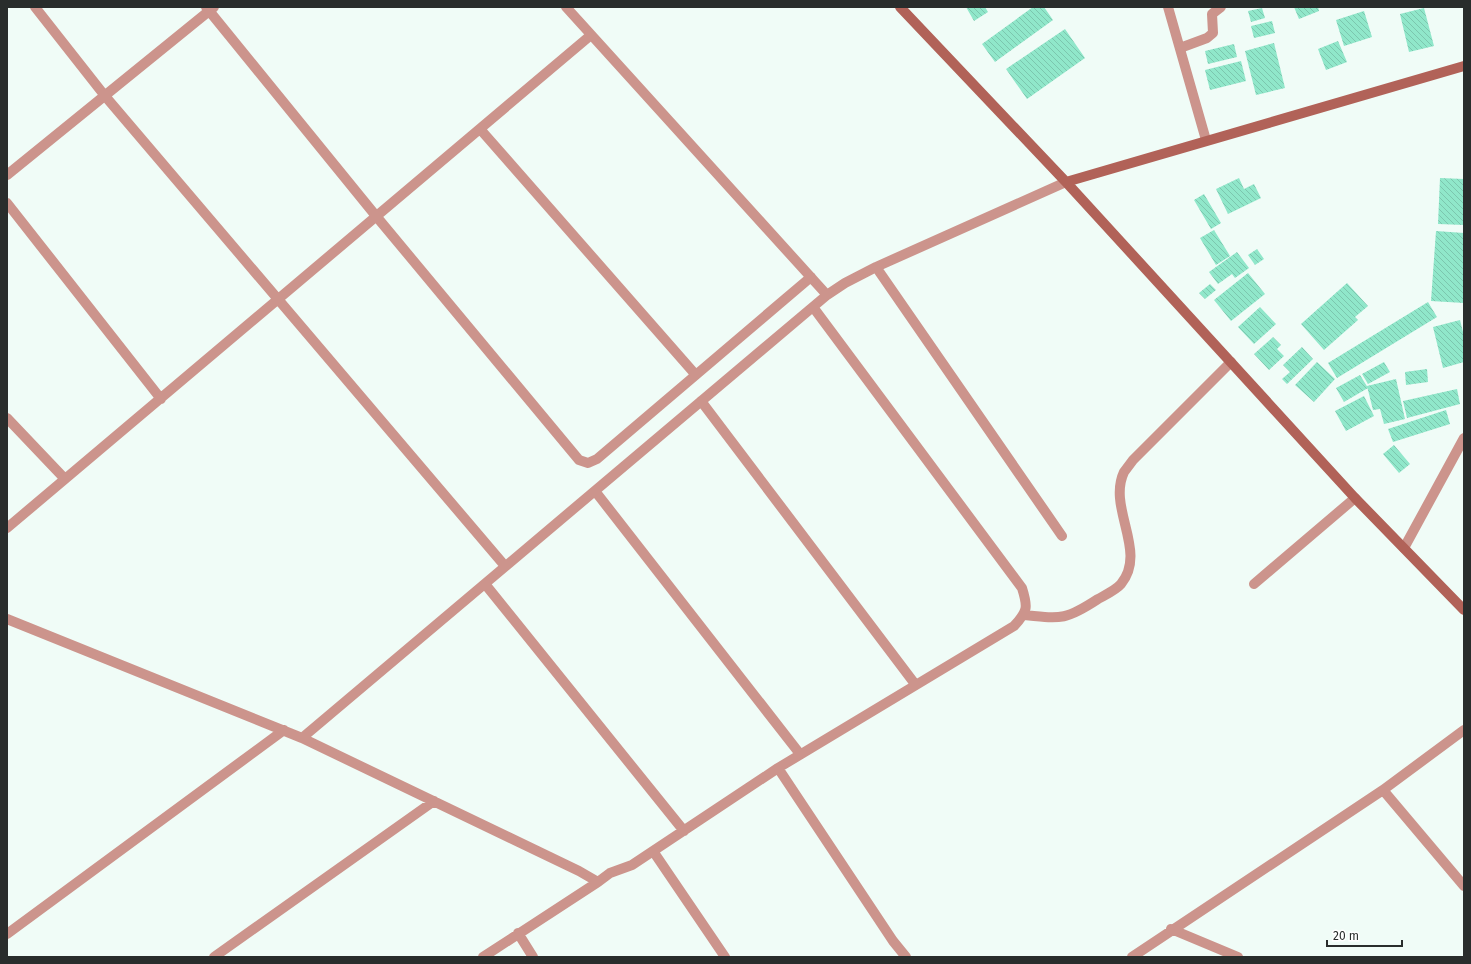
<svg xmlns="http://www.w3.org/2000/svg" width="1471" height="964" font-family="'Fira Sans',sans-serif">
<defs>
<pattern id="building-back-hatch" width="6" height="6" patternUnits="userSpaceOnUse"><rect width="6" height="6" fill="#90e7ca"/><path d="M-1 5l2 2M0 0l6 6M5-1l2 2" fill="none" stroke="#7cc6ae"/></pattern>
</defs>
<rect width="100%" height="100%" fill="#f0fcf7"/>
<path fill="url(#building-back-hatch)" d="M966,7H985L988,12L974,21Z
M1033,7H1044L1053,20L995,62L982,44Z
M1294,7H1318L1319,11L1299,19Z
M1262,8L1265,18L1251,22L1248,11Z
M1424,8L1434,46L1409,52L1400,14Z
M1364,11L1372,37L1344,46L1336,20Z
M1272,21L1275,33L1254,38L1251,26Z
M1065,29L1085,58L1027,99L1006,69Z
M1338,41L1347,62L1326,70L1318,49Z
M1274,43L1285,88L1256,95L1245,51Z
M1234,44L1237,57L1208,64L1205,51Z
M1241,61L1246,81L1210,90L1205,70Z
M1239,178L1244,189L1254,184L1261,198L1228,214L1216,189Z
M1440,178L1464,179V225L1438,224Z
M1204,194L1221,223L1211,229L1194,200Z
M1214,230L1230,256L1216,265L1200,238Z
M1436,231L1464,233V303L1431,301Z
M1257,249L1264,259L1255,265L1248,255Z
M1237,252L1249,268L1235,278L1232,274L1218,284L1209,272Z
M1248,273L1265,294L1231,321L1214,300Z
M1347,283L1368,306L1355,317L1358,320L1324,350L1301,324Z
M1210,284L1216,290L1205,299L1199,293Z
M1428,302L1437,317L1337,378L1328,363Z
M1260,307L1276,324L1254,344L1238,327Z
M1460,320L1464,336V362L1443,368L1433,327Z
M1273,337L1281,345L1277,349L1284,356L1269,370L1254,354Z
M1302,347L1313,359L1287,384L1282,379L1290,372L1283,365Z
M1317,362L1335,379L1314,402L1295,385Z
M1384,362L1390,372L1368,384L1362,374Z
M1427,369L1428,382L1406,385L1405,372Z
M1360,375L1368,388L1344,402L1336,388Z
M1396,379L1405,419L1384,424L1380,409L1373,410L1367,386Z
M1457,389L1460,404L1407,418L1403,401Z
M1364,396L1374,416L1346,431L1335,411Z
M1446,410L1450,424L1393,442L1388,429Z
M1394,445L1410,464L1399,473L1383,454Z"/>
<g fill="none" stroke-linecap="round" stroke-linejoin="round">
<path stroke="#cc948c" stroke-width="10" d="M35,7L105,96L505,566
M206,7L376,216L579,460L588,463L597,459L811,277
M566,7L827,295
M1168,7L1206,140
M1180,48L1207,38L1213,33L1212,14L1221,7
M480,129L695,374
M7,175L214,7
M7,203L161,399
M876,267L1062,536
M701,401L915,684
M7,418L65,479
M595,491L800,754
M7,528L591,35
M1404,548L1464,438
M485,584L684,831
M1254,584L1355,498
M1024,615C1062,619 1066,620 1098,599C1105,595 1116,590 1121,584C1148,551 1107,508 1124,472C1127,468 1130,464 1133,460L1231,362
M7,619L302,738L579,871L598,882L610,873L632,865L778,768L893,941L906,957
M302,738L827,295L845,283L876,267L1066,182
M778,768L1014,626C1028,611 1028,607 1022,588L813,307
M1383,790L1464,886
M653,851L725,957
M1171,929L1238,957
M518,933L533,957
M7,934L284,730
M214,957L434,801
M483,957L598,882
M1132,957L1383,790L1464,730"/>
<path stroke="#b16258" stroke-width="10" d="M900,7L1066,182L1355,498L1464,610
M1066,182L1464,66"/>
</g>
<rect width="1471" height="964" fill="none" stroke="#292d2c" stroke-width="16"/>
<path d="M1327 940v6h75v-6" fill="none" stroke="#292d2c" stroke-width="2"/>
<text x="1333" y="940" font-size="12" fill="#292d2c" stroke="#ffffff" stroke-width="3" paint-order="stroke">20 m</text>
</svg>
